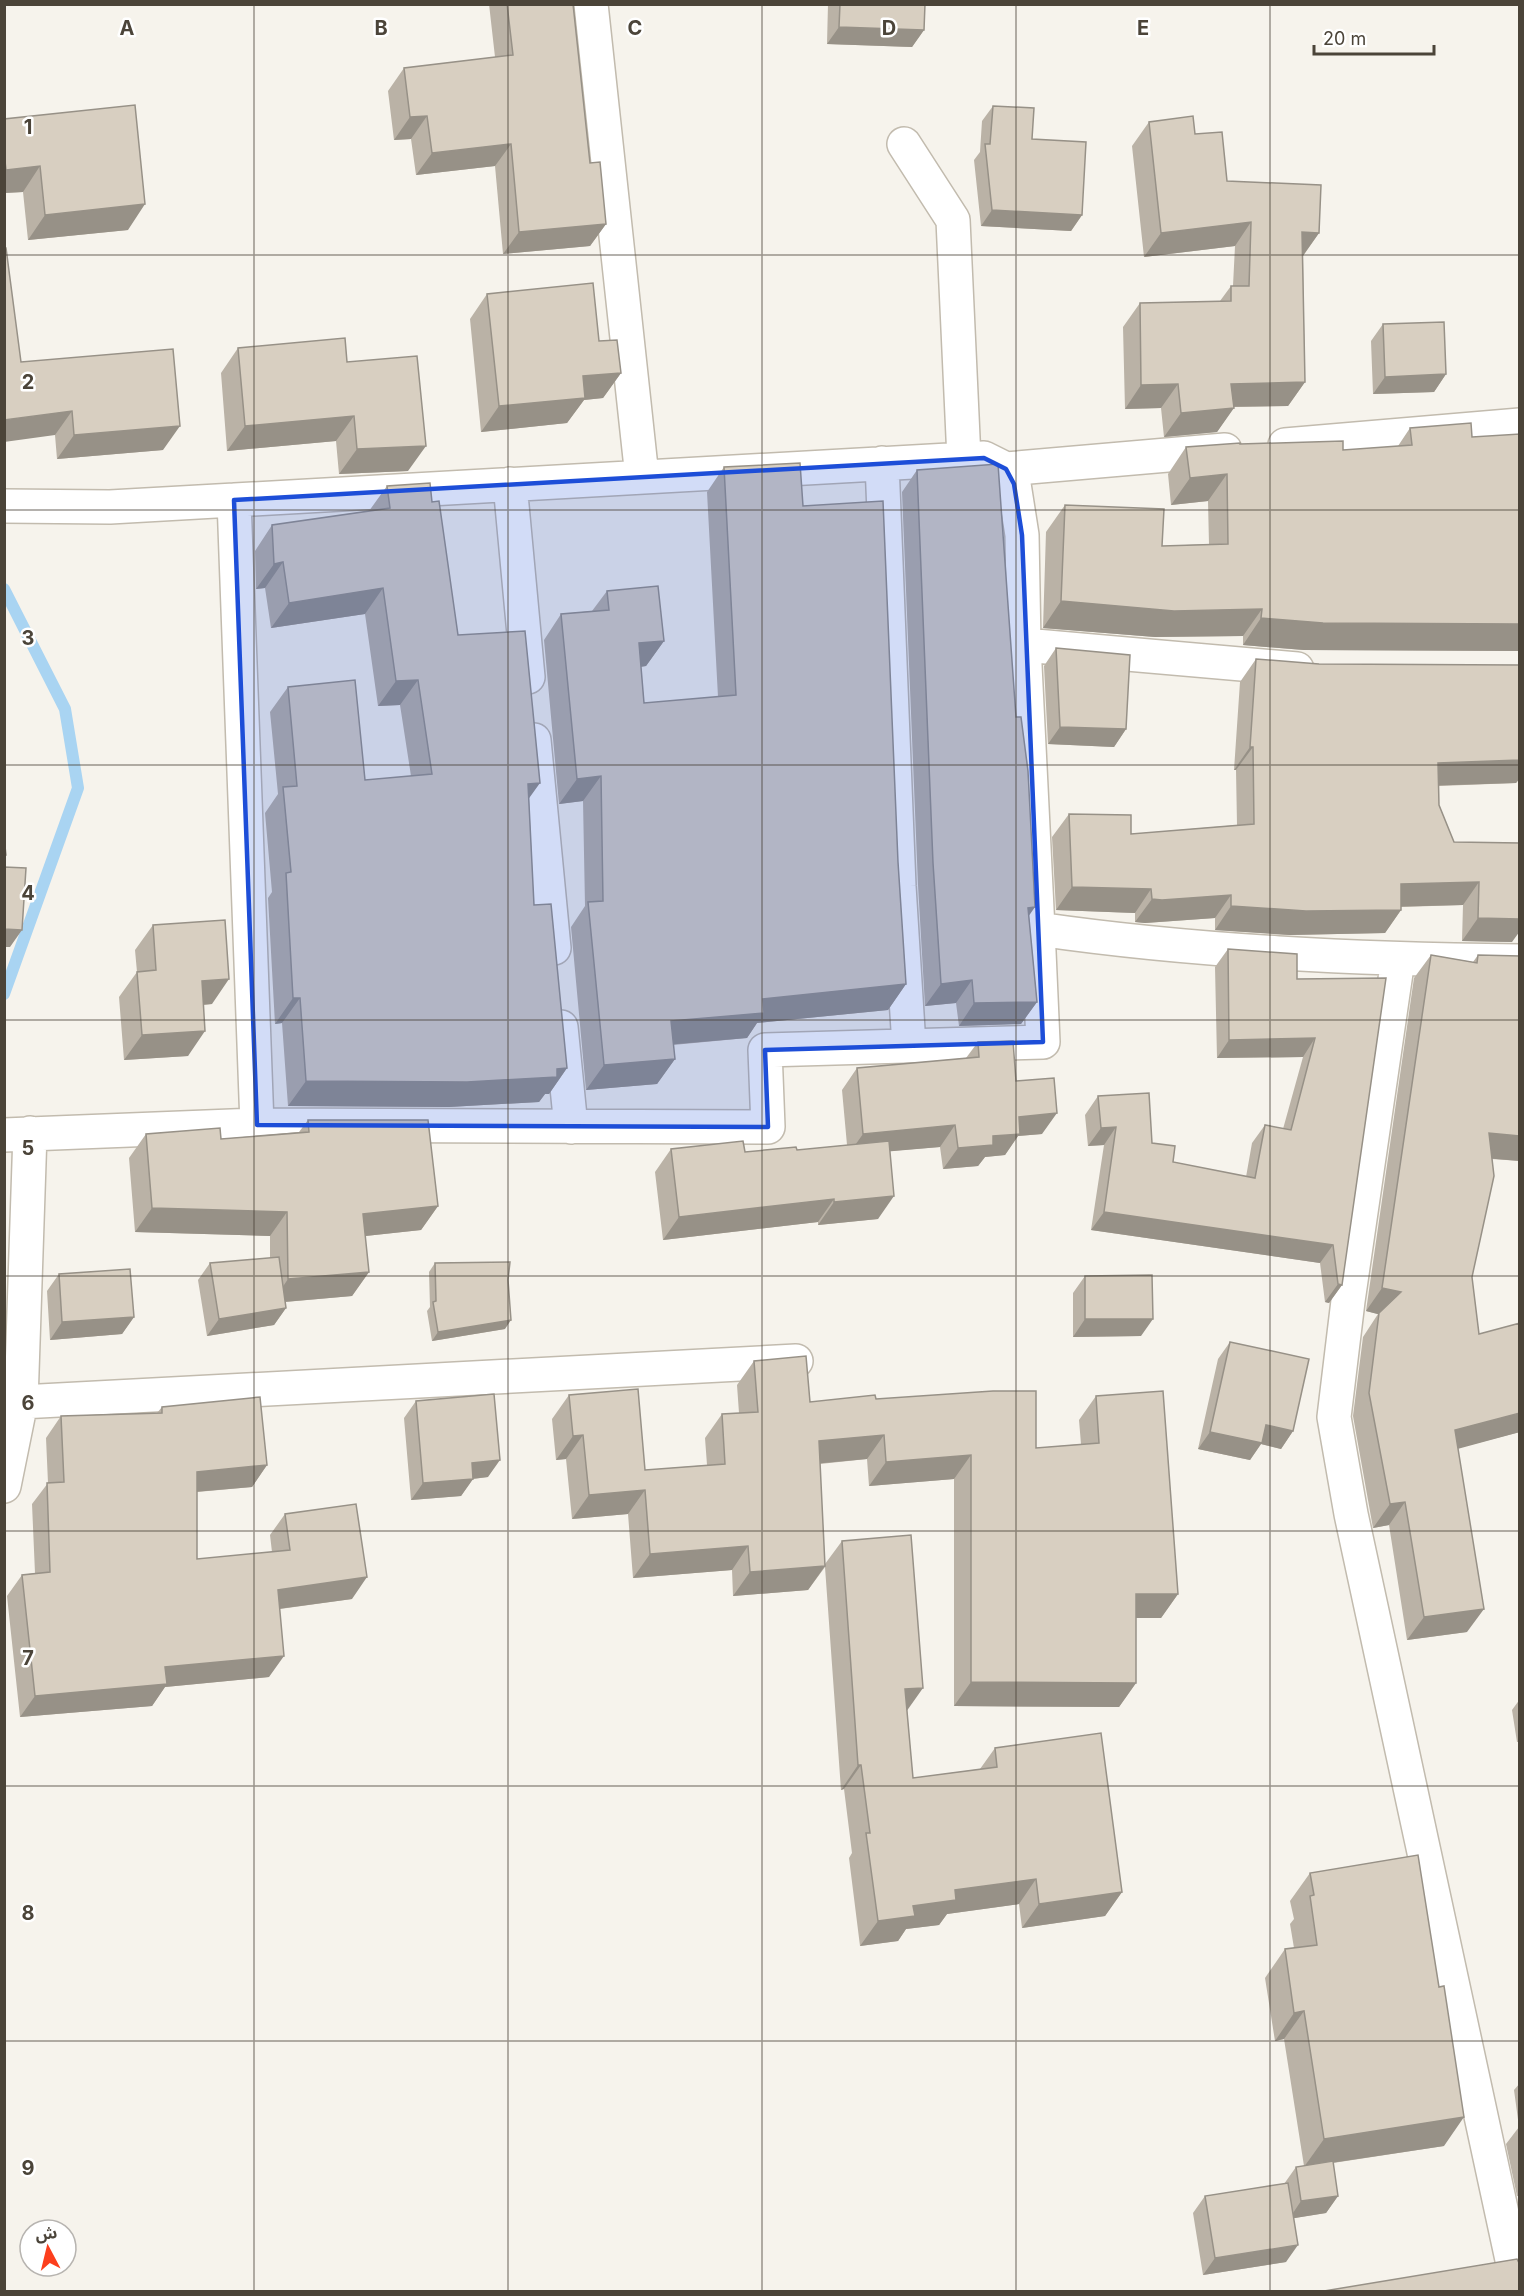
<svg xmlns="http://www.w3.org/2000/svg" width="1524" height="2296" font-family="Inter,'Noto Sans Arabic',sans-serif">
<rect width="100%" height="100%" fill="#f6f3ec"/>
<g fill="none" stroke-linecap="round" stroke-linejoin="round">
<path stroke="#a9d4f2" stroke-width="12" d="M4,589L65,709L78,788L4,994"/>
<defs>
<path id="minor" d="M591,4L642,477
M904,144L953,220L964,459
M1285,445L1520,425
M882,463L899,886L909,1046
M1006,469L1225,450
M510,484L528,677
M234,500L257,1125
M4,506L110,507L984,458L1006,469L1014,484L1022,535L1024,645L1038,929C1197,952 1359,959 1520,961
M1024,645L1297,669
M534,740L554,948
M1398,959L1348,1301L1334,1417L1351,1514L1519,2292
M561,1027L571,1127
M4,1135L257,1125L768,1127L765,1050L1043,1042L1038,929
M21,1402L796,1361
M4,1486L21,1402L30,1133"/>
</defs>
<use href="#minor" stroke="#c2bbae" stroke-width="36"/>
<use href="#minor" stroke="#fff" stroke-width="33"/>
</g>
<path fill="#bab2a6" d="M489,4H573L590,163L606,224L590,246L503,254L495,166L416,175L411,139L394,140L388,91L404,68L495,57Z
M828,4H925L924,30L912,47L827,44Z
M993,106L1032,139L1082,215L1071,231L981,226L974,160L980,152L982,121Z
M4,119L128,230L28,240L23,192L4,193Z
M1149,122L1195,134L1227,181L1319,233L1303,256L1305,382L1288,406L1234,407L1217,432L1164,437L1161,408L1125,409L1123,327L1140,303L1220,301L1231,286H1233L1235,246L1144,257L1132,146Z
M487,294L599,341L621,373L603,398L584,400L567,423L481,432L470,319Z
M1383,324L1446,374L1434,392L1373,394L1371,341Z
M238,348L347,362L408,471L339,474L336,441L227,451L221,373Z
M21,362L163,450L57,459L55,435Z
M1410,428L1472,437L1519,651L1304,650L1243,645V636L1155,637L1043,628L1046,532L1065,505L1162,546L1209,544L1208,501L1171,505L1168,474L1186,447L1240,444L1343,450L1398,446Z
M724,467L803,506L898,862L906,984L888,1010L757,1023L747,1038L673,1045L675,1059L657,1084L586,1090L571,927L585,906L583,801L559,804L544,640L561,614L592,611L607,591L664,641L646,666L641,667L644,703L718,697L707,492Z
M917,470L1029,916L1037,1002L1021,1024L959,1026L956,1003L925,1006L918,885L902,492Z
M387,486L432,502L458,635L529,799L534,905L567,1068L549,1094H545L539,1102L449,1107L288,1106L282,1023L275,1024L268,898L272,892L265,813L278,794L270,712L288,687L365,780L411,776L400,705L378,706L365,614L271,628L265,588L256,589L255,551L272,525L369,511Z
M1056,648L1126,729L1114,747L1048,744L1044,666Z
M1256,659L1520,760V778L1516,783L1439,786V805L1454,842L1520,843L1512,942L1462,941L1463,905L1401,907V910L1385,933L1290,935L1215,930V918L1145,923L1135,922V913L1056,910L1052,837L1069,814L1131,834L1237,825L1236,770H1234L1240,682Z
M153,925L212,1004L204,1005L188,1056L124,1060L119,997L137,972L135,950Z
M1228,949L1297,979L1386,978L1342,1285L1329,1303L1325,1302L1320,1263L1091,1230L1104,1145L1088,1146L1085,1115L1098,1096L1173,1162L1246,1177L1252,1143L1265,1125L1283,1129L1303,1057L1217,1058L1215,967Z
M1431,955L1473,962L1478,955L1520,956V1161L1492,1159L1472,1277L1479,1334L1520,1432L1458,1448L1467,1632L1407,1640L1389,1525L1373,1528L1353,1416L1363,1337L1378,1314L1366,1311L1414,978Z
M978,1042L1016,1081L1042,1134L1018,1136L1005,1155L985,1157L978,1166L943,1169L940,1147L890,1151L878,1219L818,1225V1222L663,1240L655,1172L671,1149L745,1152L797,1150L847,1145L842,1090L857,1068L966,1058Z
M308,1120L438,1206L421,1230L365,1236L369,1272L352,1296L285,1302L286,1308L274,1325L207,1336L198,1280L210,1263L270,1258V1236L135,1232L129,1158L146,1134L221,1139L299,1132Z
M435,1263L508,1280L505,1329L432,1341L427,1311L430,1307L429,1272Z
M59,1274L134,1317L122,1334L50,1340L47,1291Z
M1085,1276L1141,1336L1073,1337V1293Z
M1230,1342L1293,1431L1281,1449L1261,1444L1250,1460L1198,1449L1218,1359Z
M754,1361L810,1402L876,1399L1036,1448L1081,1444L1079,1420L1096,1396L1178,1594L1161,1618H1136V1683L1119,1707L954,1706V1479L869,1486L867,1459L820,1464L825,1564L842,1541L907,1710L913,1778L980,1769L995,1748L1122,1892L1105,1916L1022,1928L1019,1904L947,1914L939,1925L906,1929L898,1941L860,1946L849,1858L852,1853L844,1789L841,1790L825,1567L808,1590L733,1596L732,1570L633,1578L628,1514L572,1519L566,1459L556,1460L552,1419L569,1395L645,1470L707,1465L705,1438L722,1414L739,1413L737,1385Z
M416,1401L488,1477L473,1479L461,1496L411,1500L404,1418Z
M162,1407L267,1465L252,1487L197,1492V1559L272,1552L270,1535L285,1514L352,1599L280,1609L269,1677L165,1687L152,1706L20,1717L7,1596L22,1575L35,1573L32,1504L48,1483L46,1438L61,1416L157,1413Z
M1520,1699V1742H1517L1512,1710Z
M1310,1873L1444,2146L1333,2163L1338,2196L1326,2213L1294,2218L1286,2262L1203,2275L1193,2213L1205,2196L1284,2184L1296,2167L1304,2166L1284,2039L1275,2041L1265,1978L1285,1949L1294,1948L1290,1924L1294,1919L1290,1901Z
M1520,2083V2196H1517L1506,2144L1519,2127L1514,2090Z"/>
<path fill="#979187" d="M839,27L924,30L912,47L827,44Z
M427,116L411,139L394,140L410,117Z
M511,144L495,166L416,175L432,153Z
M40,166L23,192L4,193V173L6,170Z
M145,204L128,230L28,240L45,215Z
M992,210L1082,215L1071,231L981,226Z
M1251,222L1235,246L1144,257L1161,233Z
M606,224L590,246L503,254L519,232Z
M1302,232L1319,233L1302,257Z
M621,373L603,398L584,400L567,423L481,432L499,406L583,376Z
M1446,374L1434,392L1373,394L1385,377Z
M1305,382L1288,406L1214,407L1231,384Z
M1178,384L1161,408L1125,409L1141,385Z
M1234,408L1217,432L1164,437L1181,413Z
M72,411L55,435L4,442V420Z
M354,416L336,441L227,451L245,426Z
M180,426L163,450L57,459L74,435Z
M426,446L408,471L339,474L357,449Z
M1227,474L1208,501L1171,505L1190,478Z
M283,562L265,588L256,589L274,564Z
M383,588L365,614L271,628L289,603Z
M1061,601L1262,609L1243,636L1155,637L1043,628Z
M1261,618L1520,624V651L1304,650L1243,645Z
M664,641L646,666L622,669L639,643Z
M418,680L400,705L378,706L396,681Z
M1060,727L1126,729L1114,747L1048,744Z
M1250,747H1253L1236,770H1234Z
M1520,760V778L1516,783L1422,786L1438,763Z
M601,776L583,801L559,804L577,779Z
M540,783L522,808L528,784Z
M1479,882L1463,905L1384,907L1401,884Z
M1072,887L1151,889L1135,913L1056,910Z
M1231,895L1215,918L1145,923L1135,922L1152,899Z
M1231,906L1401,910L1385,933L1290,935L1215,930Z
M1035,907L1019,930L1028,908Z
M1478,918L1520,919V931L1512,942L1462,941Z
M4,929L22,930L10,947H4Z
M229,979L212,1004L184,1006L202,981Z
M972,980L956,1003L925,1006L941,984Z
M906,984L888,1010L757,1023L747,1038L654,1046L671,1021L763,999Z
M293,998H300L282,1023L275,1024Z
M1037,1002L1021,1024L959,1026L974,1003Z
M205,1031L188,1056L124,1060L142,1035Z
M1315,1038L1303,1057L1217,1058L1229,1040Z
M675,1059L657,1084L586,1090L604,1065Z
M567,1068L549,1094H545L539,1102L449,1107L288,1106L306,1081Z
M1057,1113L1042,1134L1018,1136L1005,1155L985,1157L978,1166L943,1169L958,1148L993,1136L1019,1117Z
M955,1125L940,1147L848,1155L863,1134Z
M1116,1127L1104,1145L1088,1146L1101,1128Z
M1489,1133L1520,1136V1161L1472,1157Z
M894,1196L878,1219L818,1225L834,1202Z
M834,1199L818,1222L663,1240L679,1217Z
M438,1206L421,1230L347,1238L363,1214Z
M152,1208L287,1212L270,1236L135,1232Z
M1104,1212L1333,1245L1320,1263L1091,1230Z
M369,1272L352,1296L272,1303L288,1279Z
M1338,1284L1342,1285L1329,1303L1325,1302Z
M1382,1288L1401,1292L1385,1316L1366,1311Z
M286,1308L274,1325L207,1336L219,1319Z
M134,1317L122,1334L50,1340L62,1322Z
M1085,1319H1153L1141,1336L1073,1337Z
M511,1320L505,1329L432,1341L438,1332Z
M1520,1413V1432L1439,1454L1455,1430Z
M1266,1425L1293,1431L1281,1449L1261,1444L1250,1460L1198,1449L1210,1432Z
M583,1435L566,1459L556,1460L573,1436Z
M884,1435L867,1459L802,1465L819,1441Z
M971,1455L954,1479L869,1486L886,1462Z
M500,1460L488,1477L471,1479H473L461,1496L411,1500L423,1483L472,1463Z
M267,1465L252,1487L182,1493L197,1472Z
M645,1490L628,1514L572,1519L589,1495Z
M1405,1502L1389,1525L1373,1528L1390,1504Z
M748,1546L732,1570L633,1578L650,1554Z
M825,1566L808,1590L733,1596L750,1572Z
M367,1577L352,1599L263,1611L278,1590Z
M1136,1594H1178L1161,1618H1119Z
M1484,1609L1467,1632L1407,1640L1424,1617Z
M284,1656L269,1677L165,1687L152,1706L20,1717L35,1696L165,1667Z
M971,1682L1136,1683L1119,1707L954,1706Z
M923,1688L906,1712L905,1689Z
M858,1765H861L844,1789L841,1790Z
M1036,1879L1019,1904L947,1914L939,1925L906,1929L898,1941L860,1946L878,1921L913,1906L955,1890Z
M1122,1892L1105,1916L1022,1928L1039,1904Z
M1304,2011L1284,2039L1275,2041L1294,2013Z
M1464,2117L1444,2146L1304,2167L1324,2139Z
M1338,2196L1326,2213L1289,2219L1301,2201Z
M1298,2245L1286,2262L1203,2275L1215,2258Z"/>
<path fill="#d8cfc1" stroke="#979187" stroke-width="1.5" d="M507,4H573L590,163L600,162L606,224L519,232L511,144L432,153L427,116L410,117L404,68L513,55Z
M840,4H925L924,30L839,27Z
M135,105L145,204L45,215L40,166L6,170L4,152V119Z
M993,106L1034,108L1032,139L1086,142L1082,215L992,210L985,144H990Z
M1193,116L1195,134L1222,132L1227,181L1321,185L1319,233L1302,232L1305,382L1231,384L1234,408L1181,413L1178,384L1141,385L1140,303L1231,301V286H1249L1251,222L1161,233L1149,122Z
M4,248H6L21,362L173,349L180,426L74,435L72,411L4,420Z
M593,283L599,341L617,340L621,373L583,376L585,398L499,406L487,294Z
M1444,322L1446,374L1385,377L1383,324Z
M345,338L347,362L417,356L426,446L357,449L354,416L245,426L238,348Z
M1471,423L1472,437L1520,434V624L1323,623L1261,618L1262,609L1174,611L1061,601L1065,505L1164,509L1162,546L1228,544L1227,474L1190,478L1186,447L1240,443V444L1343,441V450L1412,445L1410,428Z
M800,463L803,506L883,501L898,862L906,984L763,999L764,1013L671,1021L675,1059L604,1065L588,902L603,901L601,776L577,779L561,614L609,610L607,591L658,586L664,641L639,643L644,703L736,695L724,467Z
M998,464L1016,717H1021L1028,771L1035,907L1028,908L1037,1002L974,1003L972,980L941,984L933,863L917,470Z
M430,483L432,502L439,501L458,635L525,631L540,783L528,784L534,905L551,904L567,1068L557,1069V1077L467,1082L306,1081L300,998H293L286,873L291,872L283,787L297,786L288,687L355,680L365,780L432,774L418,680L396,681L383,588L289,603L283,562L274,564L272,525L390,508L387,486Z
M1056,648L1130,655L1126,729L1060,727Z
M1256,659L1319,664L1520,665V760L1438,763L1439,805L1454,842L1520,843V919L1478,918L1479,882L1401,884V910L1306,911L1231,906V895L1162,900L1152,899L1151,889L1072,887L1069,814L1131,815V834L1254,824L1253,747H1250Z
M4,838L6,855H4Z
M4,867L26,868L22,930L4,929Z
M225,920L229,979L202,981L205,1031L142,1035L137,972L156,970L153,925Z
M1228,949L1297,954V979L1386,978L1342,1285L1338,1284L1333,1245L1104,1212L1116,1127L1101,1128L1098,1096L1149,1093L1152,1143L1175,1146L1173,1162L1255,1178L1265,1125L1291,1130L1315,1038L1229,1040Z
M1431,955L1477,963L1478,955L1520,956V1136L1489,1133L1494,1176L1472,1277L1479,1334L1520,1323V1413L1455,1430L1484,1609L1424,1617L1405,1502L1390,1504L1369,1393L1379,1313L1401,1292L1382,1288Z
M1013,1041L1016,1081L1054,1078L1057,1113L1019,1117L1020,1134L993,1136V1145L958,1148L955,1125L863,1134L857,1068L979,1057L978,1042Z
M308,1120H428L438,1206L363,1214L369,1272L288,1279L287,1212L152,1208L146,1134L220,1128L221,1139L309,1132Z
M743,1141L745,1152L796,1147L797,1150L889,1141L894,1196L834,1202V1199L679,1217L671,1149Z
M279,1257L286,1308L219,1319L210,1263Z
M510,1262L508,1280L511,1320L438,1332L433,1302L436,1301L435,1263Z
M130,1269L134,1317L62,1322L59,1274Z
M1152,1275L1153,1319H1085V1276Z
M1230,1342L1309,1359L1293,1431L1266,1425L1262,1443L1210,1432Z
M806,1356L810,1402L875,1395L876,1399L993,1391H1036V1448L1099,1443L1096,1396L1163,1391L1178,1594H1136V1683L971,1682V1455L886,1462L884,1435L819,1441L825,1566L750,1572L748,1546L650,1554L645,1490L589,1495L583,1435L573,1436L569,1395L638,1389L645,1470L725,1464L722,1414L758,1412L754,1361Z
M494,1394L500,1460L472,1463L473,1479L423,1483L416,1401Z
M260,1397L267,1465L197,1472V1559L290,1550L285,1514L356,1504L367,1577L278,1590L284,1656L165,1667L167,1684L35,1696L22,1575L50,1572L47,1483L64,1482L61,1416L162,1413V1407Z
M911,1535L923,1688L905,1689L913,1778L997,1767L995,1748L1101,1733L1122,1892L1039,1904L1036,1879L955,1890L956,1900L913,1906L915,1916L878,1921L866,1833H870L861,1765H858L842,1541Z
M1418,1855L1439,1987L1444,1986L1464,2117L1324,2139L1304,2011L1294,2013L1285,1949L1317,1945L1310,1896L1314,1895L1310,1873Z
M1333,2161L1338,2196L1301,2201L1296,2167Z
M1288,2183L1298,2245L1215,2258L1205,2196Z
M1517,2259L1520,2265V2292H1318Z"/>
<path fill="#1d4ed8" fill-opacity="0.2" stroke="#1d4ed8" stroke-width="4.5" stroke-linejoin="round" d="M984,458L1006,469L1014,484L1022,535L1043,1042L765,1050L768,1127L257,1125L234,500Z"/>
<path fill="none" stroke="#4b4439" stroke-width="1.5" stroke-opacity="0.55" d="M254,4V2292M508,4V2292M762,4V2292M1016,4V2292M1270,4V2292M4,255H1520M4,510H1520M4,765H1520M4,1020H1520M4,1276H1520M4,1531H1520M4,1786H1520M4,2041H1520"/>
<g font-size="20" text-anchor="middle" font-weight="bold" fill="#4b4439" stroke="#fff" stroke-width="5" stroke-linejoin="round" paint-order="stroke">
<text x="127" y="35">A</text>
<text x="381" y="35">B</text>
<text x="635" y="35">C</text>
<text x="889" y="35">D</text>
<text x="1143" y="35">E</text>
<text x="28" y="134">1</text>
<text x="28" y="389">2</text>
<text x="28" y="645">3</text>
<text x="28" y="900">4</text>
<text x="28" y="1155">5</text>
<text x="28" y="1410">6</text>
<text x="28" y="1665">7</text>
<text x="28" y="1920">8</text>
<text x="28" y="2175">9</text>
</g>
<rect width="1524" height="2296" fill="none" stroke="#4b4439" stroke-width="12"/>
<g transform="translate(48 2248) rotate(353)"><circle r="28" fill="#ffffff" stroke="#b7b4b0" stroke-width="1.5"/>
<path d="M0-4.5L10 22L0 15L-10 22Z" fill="#fc3f1d"/>
<text y="-9" font-size="16" font-weight="bold" text-anchor="middle" fill="#4b4439">ش</text>
</g>
<path d="M1314 45v9h120v-9" fill="none" stroke="#4b4439" stroke-width="3"/>
<text x="1323" y="45" font-size="18" fill="#4b4439" stroke="#ffffff" stroke-width="4.5" paint-order="stroke">20 m</text>
</svg>
